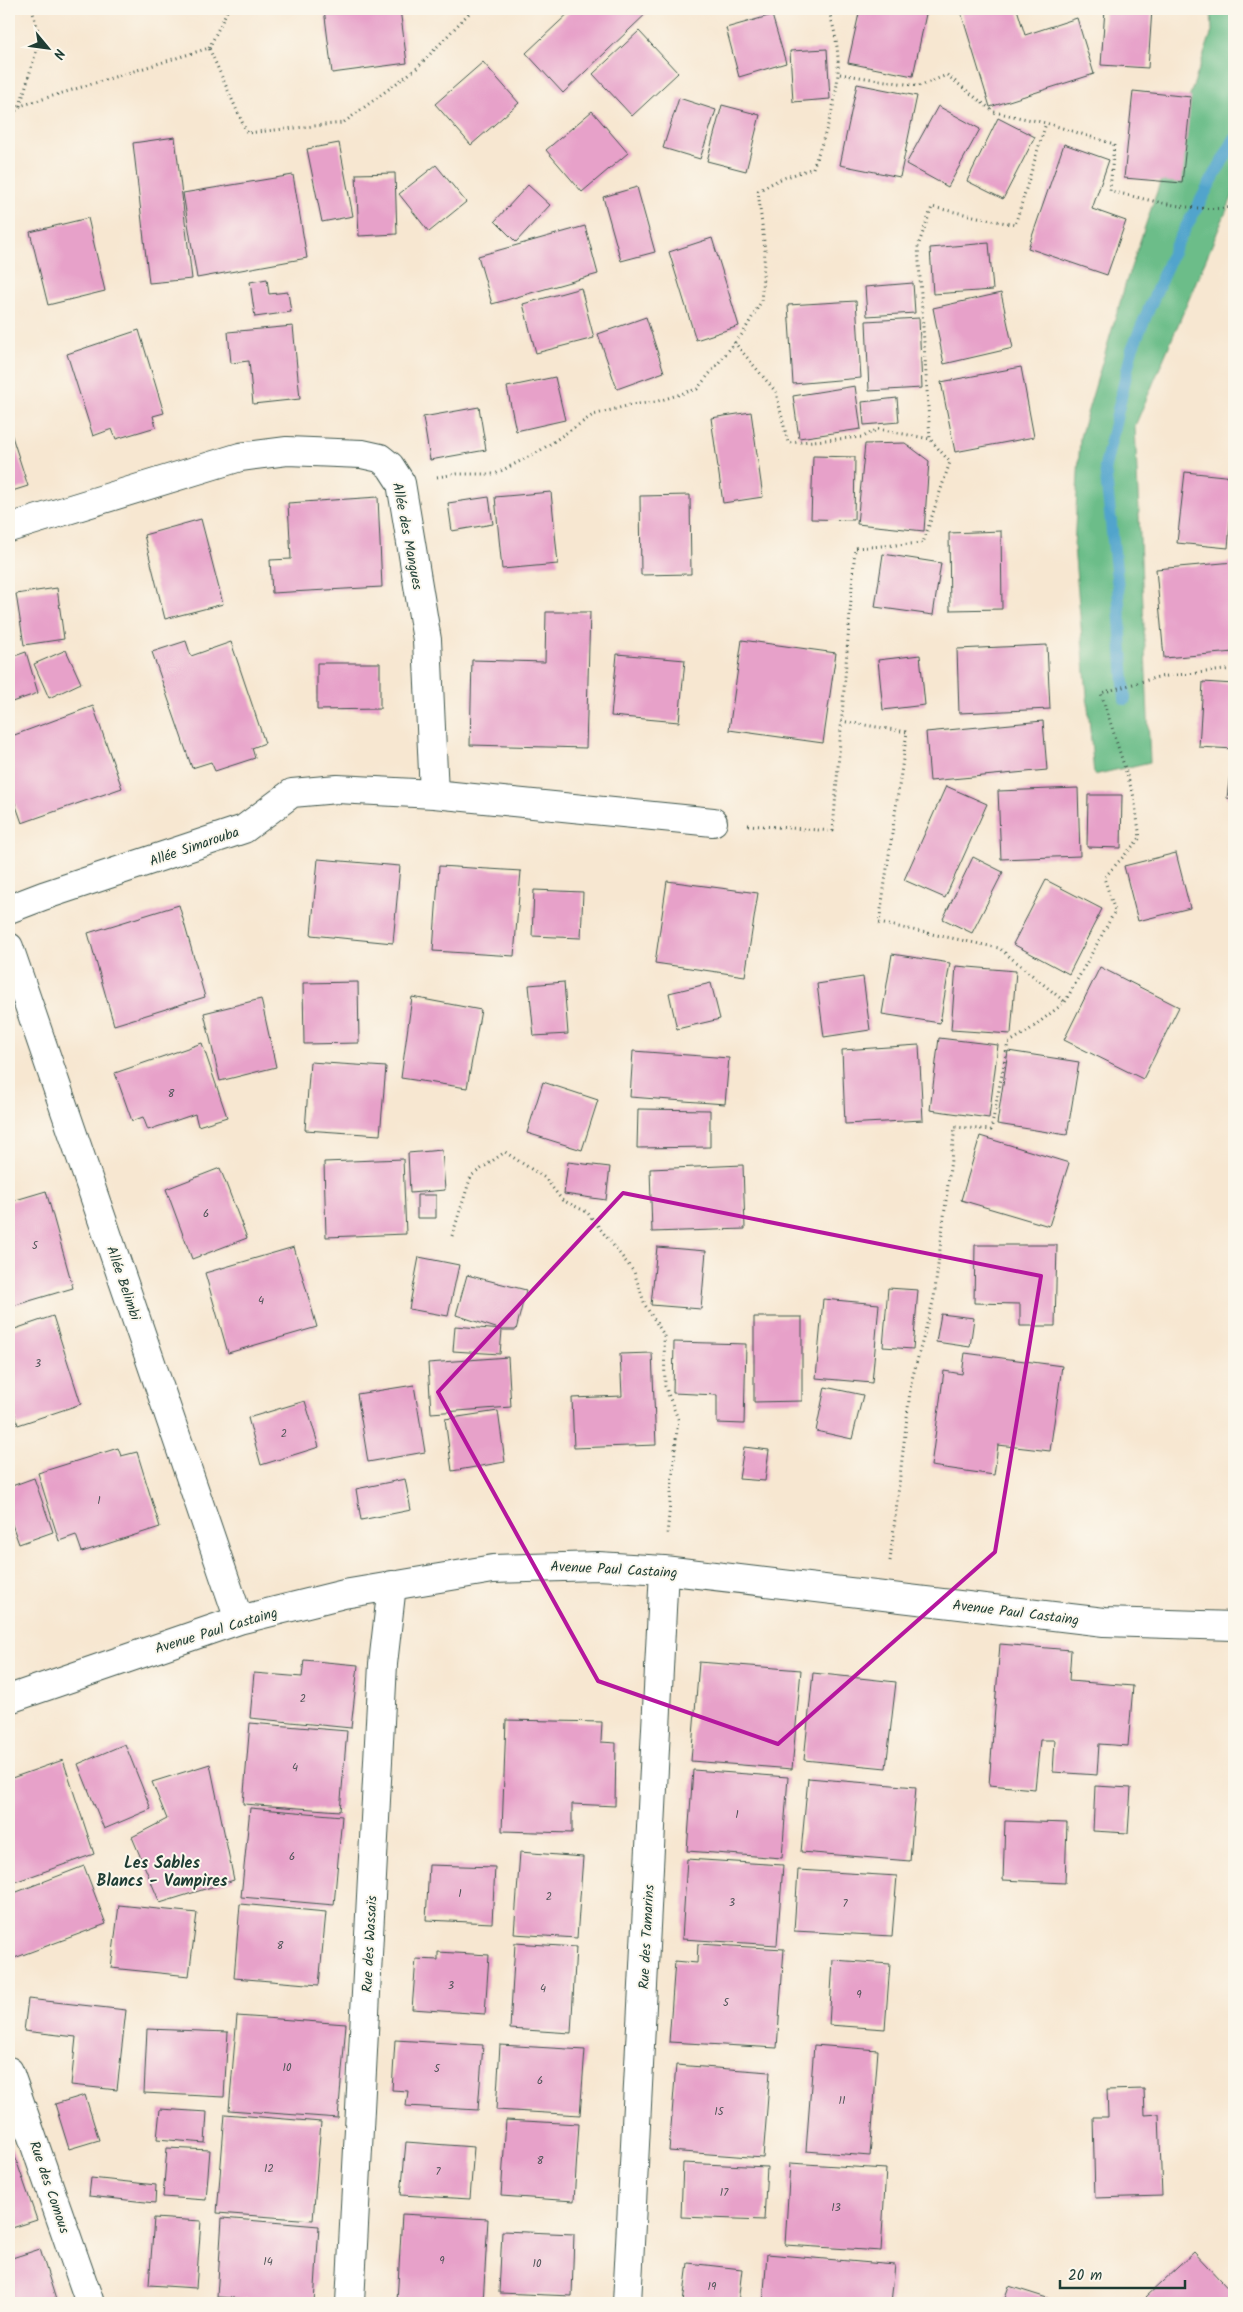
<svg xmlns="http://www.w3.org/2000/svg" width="1243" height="2312" font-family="Kalam,sans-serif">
<rect width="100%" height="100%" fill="#fbf7ec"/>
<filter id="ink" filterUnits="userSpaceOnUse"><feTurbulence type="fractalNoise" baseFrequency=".02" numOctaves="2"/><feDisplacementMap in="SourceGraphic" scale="10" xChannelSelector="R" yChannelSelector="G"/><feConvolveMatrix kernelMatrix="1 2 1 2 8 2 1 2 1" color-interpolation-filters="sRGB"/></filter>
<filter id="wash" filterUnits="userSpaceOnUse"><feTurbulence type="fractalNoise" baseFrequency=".0096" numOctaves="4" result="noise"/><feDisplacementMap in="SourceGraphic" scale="20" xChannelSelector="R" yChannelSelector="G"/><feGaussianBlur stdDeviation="1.12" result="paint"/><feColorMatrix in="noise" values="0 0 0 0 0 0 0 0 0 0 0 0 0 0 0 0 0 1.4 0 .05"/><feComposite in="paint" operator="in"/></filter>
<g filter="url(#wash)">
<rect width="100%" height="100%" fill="#f7e7d1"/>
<path fill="#6cbd89" stroke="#467d5e" d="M1211,9H1234V193L1135,426L1150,762L1094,775L1074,547L1080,437L1127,279L1212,31Z"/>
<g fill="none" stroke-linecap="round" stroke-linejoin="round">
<path stroke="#51a4cc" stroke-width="12" d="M1125,699L1118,588L1105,467L1132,349L1175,247L1234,140"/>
</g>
<g id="blocks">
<path fill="#e7a1c9" d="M324,9H400L407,63L332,73Z
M573,9H651L563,93L526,53Z
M860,9H903L926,14L913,76L848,63Z
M960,9H1017L1025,35L1077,18L1094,74L990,107Z
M1105,9H1152L1148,68L1101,65Z
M772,15L786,63L739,77L726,28Z
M639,31L678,73L632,116L593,74Z
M827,49L830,99L793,102L790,51Z
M483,62L519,103L471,145L435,104Z
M857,84L917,96L900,177L840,165Z
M1133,91L1191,97L1182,183L1124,178Z
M679,98L716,110L700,159L663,148Z
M722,105L760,115L746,171L707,161Z
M938,106L980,129L948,187L906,164Z
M592,111L628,153L582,192L546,150Z
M998,118L1035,137L1003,199L967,181Z
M175,137L192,279L149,283L133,143Z
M339,143L353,216L322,222L307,149Z
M1064,144L1109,160L1092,209L1126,221L1107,275L1028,248Z
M436,165L466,202L429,232L399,194Z
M395,173L397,234L359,236L356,174Z
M293,175L307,258L197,278L183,193Z
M528,185L550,205L516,242L495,221Z
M637,187L655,252L621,261L603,197Z
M88,218L105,291L48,305L30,232Z
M585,226L598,274L492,304L478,256Z
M712,238L739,326L696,340L669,252Z
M989,243L993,290L933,294L930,248Z
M267,279L269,294L288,292L291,312L255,317L250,282Z
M913,283L915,313L867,316L865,287Z
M581,288L594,338L536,353L523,304Z
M1001,293L1013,348L944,364L933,308Z
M856,301L861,378L793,384L788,305Z
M646,317L664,372L617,389L598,334Z
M919,318L922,388L869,391L866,321Z
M293,326L300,399L253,404L249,361L231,363L228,332Z
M139,330L164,413L153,416L156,427L116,439L112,429L93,436L67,354Z
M1021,367L1034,437L955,452L941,382Z
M555,377L565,420L516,431L507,387Z
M855,386L861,429L799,438L793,396Z
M897,398L899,422L864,425L862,402Z
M479,407L486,450L430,460L423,417Z
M751,412L763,497L723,503L711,418Z
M9,427L28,486L9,492Z
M905,443L929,461L924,531L857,524L865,444Z
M813,456L855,457L854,520L811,519Z
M1185,472L1234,477L1228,548L1177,543Z
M551,492L558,564L502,569L495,497Z
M690,495L691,574L641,575L640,496Z
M378,497L382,587L272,593L270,560L291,559L288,503Z
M489,497L493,524L452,531L448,503Z
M201,519L223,604L165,619L144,535Z
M1001,531L1002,609L950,610L949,533Z
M883,554L941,563L933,615L875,607Z
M1234,562V652L1164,658L1156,569Z
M57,588L64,639L24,645L16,594Z
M546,612H590L586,748L470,745L472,660L545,662Z
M9,636L13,646L9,648Z
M742,640L836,653L823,743L729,730Z
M186,641L191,656L231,642L265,743L252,748L255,758L215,771L211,762L192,768L152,652Z
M1047,645L1050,709L959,713L957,649Z
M66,650L81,683L49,698L34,664Z
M26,652L38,693L9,703V658Z
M617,654L685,660L679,722L611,716Z
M920,655L925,705L883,710L878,660Z
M317,663H380V709L317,710Z
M1203,682L1234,684V749L1199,747Z
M93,706L122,788L22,823L9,786V737Z
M1043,721L1047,770L930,781L926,732Z
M1232,756L1234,757V799L1227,798Z
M946,786L987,804L945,898L904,880Z
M1078,788L1080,856L1001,859L998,791Z
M1088,795H1122L1121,848L1087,847Z
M1176,853L1190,908L1138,921L1124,866Z
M973,857L1003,872L972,933L943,919Z
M318,859L400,866L393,943L311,935Z
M439,866L521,871L514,956L433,951Z
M1046,880L1102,909L1069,974L1013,944Z
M667,881L758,893L745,976L655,963Z
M534,890L583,892L581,938L532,936Z
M179,905L205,997L114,1025L88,933Z
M892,954L950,963L940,1023L882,1014Z
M956,966L1016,971L1011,1034L951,1030Z
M1100,967L1179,1007L1143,1079L1064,1040Z
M863,977L870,1030L824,1037L817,984Z
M358,982L359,1043L304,1044L303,983Z
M564,982L568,1034L534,1036L529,985Z
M711,983L720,1019L677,1029L669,993Z
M412,997L481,1010L467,1088L401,1078Z
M261,999L276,1067L220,1081L204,1013Z
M939,1038L998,1045L989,1118L930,1110Z
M202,1043L227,1117L198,1126L195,1114L148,1130L143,1117L132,1121L115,1073Z
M919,1045L923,1120L845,1124L842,1050Z
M633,1051L729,1058L725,1104L630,1097Z
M1008,1051L1079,1062L1067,1135L997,1124Z
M310,1062L386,1067L380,1135L305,1130Z
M543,1082L598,1100L582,1150L527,1133Z
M638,1109L710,1110V1147L637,1148Z
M980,1136L1069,1163L1049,1226L961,1200Z
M442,1150L445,1190L410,1193L408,1153Z
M403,1159L406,1234L326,1237L324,1162Z
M568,1162L610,1167L606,1200L564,1194Z
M743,1165L745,1229L652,1232L650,1169Z
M220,1168L247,1238L192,1259L166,1189Z
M46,1191L73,1288L9,1307V1202Z
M417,1195H436V1218H417Z
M975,1245H1057L1055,1326H1020V1304L974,1303Z
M294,1247L317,1327L228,1353L205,1273Z
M657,1247L706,1251L701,1309L651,1305Z
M419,1257L459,1265L448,1316L409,1309Z
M467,1275L526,1290L516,1330H502L456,1315Z
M888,1288L918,1290L913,1349L883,1347Z
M823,1299L879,1304L872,1383L816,1378Z
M941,1314L974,1318L970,1347L936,1342Z
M53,1316L81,1404L18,1425L9,1396V1331Z
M754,1317H802V1401L754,1402Z
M455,1326L502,1330L500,1354L453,1351Z
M674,1342L746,1344L744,1424L717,1423V1395L673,1393Z
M652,1353L656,1445L574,1448L572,1398L622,1396L620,1354Z
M965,1353L1062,1366L1050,1451L998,1445L994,1475L931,1466L944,1371L962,1374Z
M508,1357L511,1407L431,1413L428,1363Z
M414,1385L425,1452L368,1462L357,1394Z
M825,1387L863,1395L852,1439L816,1431Z
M305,1401L319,1447L261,1465L248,1418Z
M498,1411L505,1462L452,1471L445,1419Z
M744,1447L769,1450L765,1481L739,1479Z
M118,1448L121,1456L137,1452L160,1527L82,1552L76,1535L59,1541L38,1473Z
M34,1478L53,1532L19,1544L9,1516V1487Z
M405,1479L411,1510L361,1520L356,1489Z
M1000,1644L1071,1650L1069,1681L1133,1686L1128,1746L1099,1744L1097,1775L1053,1772L1055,1740H1040L1035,1789L989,1785Z
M304,1660L358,1665L351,1728L250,1718L254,1673L302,1677Z
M699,1662L801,1670L792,1769L691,1761Z
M813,1673L896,1682L886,1768L804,1760Z
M506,1720L602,1722L601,1742L616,1743L615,1806L572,1804V1833L502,1831Z
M250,1723L347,1731L340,1811L243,1804Z
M125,1744L151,1809L104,1829L78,1764Z
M63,1760L94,1854L9,1884V1779Z
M210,1764L234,1880L160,1903L132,1837L167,1819L152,1782Z
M693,1770L788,1777L782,1858L687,1851Z
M808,1778L916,1787L910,1861L801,1852Z
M1095,1786L1131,1788L1128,1833L1093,1831Z
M250,1808L342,1816L334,1905L241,1897Z
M1005,1821L1067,1823L1065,1883L1003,1880Z
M520,1852L583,1857L577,1938L514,1934Z
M687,1859L783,1865L777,1945L682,1939Z
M429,1865L495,1867L492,1923L426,1920Z
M84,1866L106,1924L9,1960V1895Z
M798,1870L897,1876L892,1936L794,1931Z
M240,1904L326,1912L319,1985L234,1978Z
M119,1905L197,1913L189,1976L111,1968Z
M515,1943L576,1947L571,2033L510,2029Z
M698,1944L784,1949L777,2048L669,2042L675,1961L697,1963Z
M438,1952L489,1955L485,2014L412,2009L416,1959L438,1960Z
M833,1960L890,1964L885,2029L829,2025Z
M28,1999L126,2010L117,2090L71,2085L76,2037L24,2031Z
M237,2016L346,2024L338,2118L229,2110Z
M147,2029L228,2032L224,2097L144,2093Z
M395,2040L483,2045L478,2110L406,2106L408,2091L392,2090Z
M500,2045L585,2050L580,2115L496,2110Z
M814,2045L878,2050L870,2156L806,2151Z
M676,2065L770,2072L763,2158L669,2151Z
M1144,2089L1145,2115L1159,2114L1162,2196L1095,2198L1093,2117H1108L1107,2090Z
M85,2095L99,2140L69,2149L55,2104Z
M160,2109L207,2112L205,2143L157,2139Z
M225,2114L321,2122L313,2220L217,2213Z
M506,2120L579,2124L574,2201L501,2196Z
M406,2142L474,2147L470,2199L401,2195Z
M12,2148L37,2220L9,2229V2149Z
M167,2148L210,2150L206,2200L163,2197Z
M683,2163L767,2167L764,2220L681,2217Z
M790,2163L886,2169L881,2251L785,2245Z
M91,2178L156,2185L155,2203L89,2196Z
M402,2214L488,2219L483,2303L397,2302Z
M154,2218L201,2221L196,2288L149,2285Z
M222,2218L319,2226L314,2303L217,2297Z
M502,2231L574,2234L572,2296L499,2293Z
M40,2249L57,2303H9V2259Z
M1194,2252L1234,2295V2303H1151L1146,2297Z
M767,2254L895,2265L891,2303H763Z
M688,2263L742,2269L738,2303H683Z
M1009,2286L1063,2303H1003Z"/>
</g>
</g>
<g filter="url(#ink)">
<use href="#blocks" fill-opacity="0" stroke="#3f564c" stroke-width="1"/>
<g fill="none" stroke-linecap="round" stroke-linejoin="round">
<defs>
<path id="minor" d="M9,528L240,457L287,451L362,454L380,458L390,466L401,483L411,543L427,640L434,794
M9,909L43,896L244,829L292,793L337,789L434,794L713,822
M9,947L239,1620
M9,1699L239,1620L344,1594L493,1569L598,1566L664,1570L1104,1622L1234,1626
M9,2071L90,2303
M350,2303L383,1664L392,1585
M627,2303L664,1570"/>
</defs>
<use href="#minor" stroke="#3f564c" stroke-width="30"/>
<path stroke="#3f564c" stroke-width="3" stroke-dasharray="1 4" stroke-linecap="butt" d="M209,48L228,9
M840,74L919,86L947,75L994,112L1046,123L1114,144L1110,191C1150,200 1193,213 1234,207
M20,106L40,38L32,9
M9,118L20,106L209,48L247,133L343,123L417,68L473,9
M734,342L776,392L788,443L863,437L878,429L930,439
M437,477L457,474H495L538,452L593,415L630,405L655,402L697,389L743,333L761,302L765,250L758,191L778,180L813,168C834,110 849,70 828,9
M841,721L907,732L879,923L999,948L1065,1002
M748,825L833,831L855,548L923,543L950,462L930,439L918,246L932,207L1015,225L1046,123
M452,1236L471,1176L505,1152L545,1178L562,1200L587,1212L634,1272L645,1305L664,1335L665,1386L678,1419L667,1535
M890,1561L911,1383L934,1298L955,1127L991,1130L1008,1043L1028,1031L1065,1002L1115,911L1104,878L1140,838L1134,797L1101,693L1158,677L1234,669"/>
<use href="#minor" stroke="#fff" stroke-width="28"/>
</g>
</g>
<path fill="none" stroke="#b5179e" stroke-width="4" stroke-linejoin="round" d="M623,1193L1041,1276L995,1552L778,1744L598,1681L438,1392Z"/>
<g text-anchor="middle" stroke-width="4" stroke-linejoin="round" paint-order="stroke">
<g font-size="11" fill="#515659">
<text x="171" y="1097">8</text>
<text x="206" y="1217">6</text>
<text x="35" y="1249">5</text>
<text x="261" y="1304">4</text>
<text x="38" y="1367">3</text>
<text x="284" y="1437">2</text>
<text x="99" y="1504">1</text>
<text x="303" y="1702">2</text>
<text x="295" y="1771">4</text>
<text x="737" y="1818">1</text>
<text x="292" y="1860">6</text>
<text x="460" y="1897">1</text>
<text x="549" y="1900">2</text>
<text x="732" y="1906">3</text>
<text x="845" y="1907">7</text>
<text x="280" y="1949">8</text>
<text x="451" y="1989">3</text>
<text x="543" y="1992">4</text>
<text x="859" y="1998">9</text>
<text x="726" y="2006">5</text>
<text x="287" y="2071">10</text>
<text x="437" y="2072">5</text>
<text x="540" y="2084">6</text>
<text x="842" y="2104">11</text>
<text x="719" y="2115">15</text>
<text x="540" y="2164">8</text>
<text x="269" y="2172">12</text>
<text x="438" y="2175">7</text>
<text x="724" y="2196">17</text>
<text x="836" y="2211">13</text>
<text x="442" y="2264">9</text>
<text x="268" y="2265">14</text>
<text x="537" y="2267">10</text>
<text x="712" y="2290">19</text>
</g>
<g font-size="14" fill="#1f3d34" stroke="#fbf7ec">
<text transform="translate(408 536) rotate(79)" y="5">Allée des Mangues</text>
<text transform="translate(194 846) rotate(-19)" y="5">Allée Simarouba</text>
<text transform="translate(124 1283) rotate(71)" y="5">Allée Belimbi</text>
<text transform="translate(614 1569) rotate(3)" y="5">Avenue Paul Castaing</text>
<text transform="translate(1016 1612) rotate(7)" y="5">Avenue Paul Castaing</text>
<text transform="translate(216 1630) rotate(-17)" y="5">Avenue Paul Castaing</text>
<text transform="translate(646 1937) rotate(-87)" y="5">Rue des Tamarins</text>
<text transform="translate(369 1944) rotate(-87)" y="5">Rue des Wassaïs</text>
<text transform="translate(50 2187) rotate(71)" y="5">Rue des Comous</text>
</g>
<g font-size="16" font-weight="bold" fill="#1f3d34" stroke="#fbf7ec">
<text x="162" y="1868">Les Sables<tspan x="162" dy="18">Blancs - Vampires</tspan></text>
</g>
</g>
<rect width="1243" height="2312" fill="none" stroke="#fbf7ec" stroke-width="30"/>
<g transform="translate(48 48) rotate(119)" stroke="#fbf7ec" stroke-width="4" paint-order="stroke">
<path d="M0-4L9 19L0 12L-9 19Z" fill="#1f3d34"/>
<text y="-8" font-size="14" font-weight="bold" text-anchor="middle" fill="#1f3d34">N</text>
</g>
<path d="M1060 2280v8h125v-8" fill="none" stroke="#1f3d34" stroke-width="2.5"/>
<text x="1068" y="2280" font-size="15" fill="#1f3d34" stroke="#fbf7ec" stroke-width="4" paint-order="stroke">20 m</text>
</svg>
